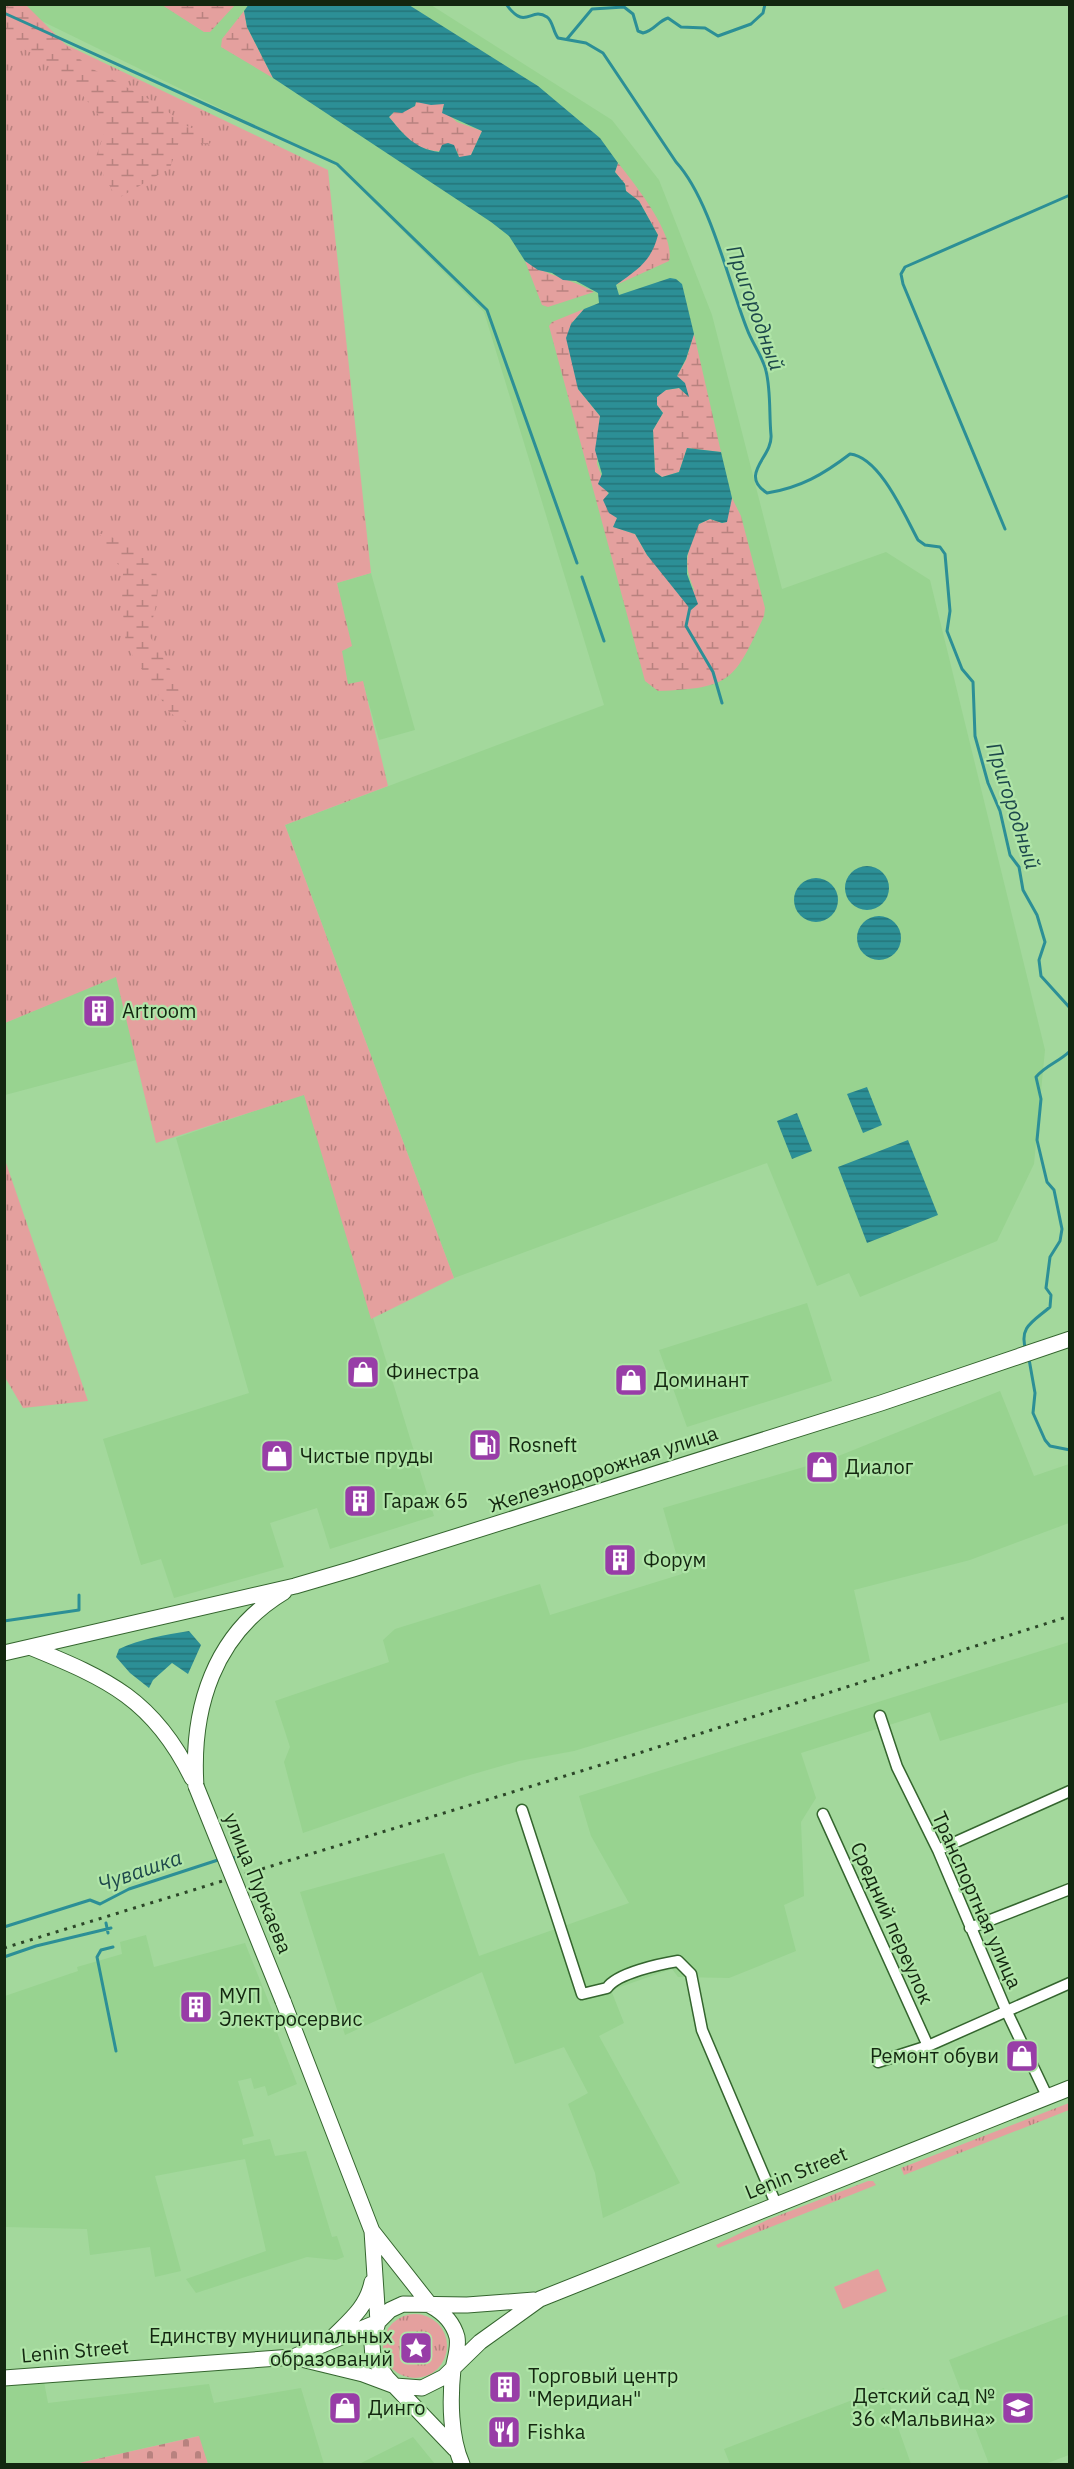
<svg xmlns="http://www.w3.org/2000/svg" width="1074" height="2469" font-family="'IBM Plex Sans',sans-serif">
<defs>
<pattern id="grass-tufts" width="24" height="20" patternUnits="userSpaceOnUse" patternTransform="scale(1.5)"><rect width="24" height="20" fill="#e4a09e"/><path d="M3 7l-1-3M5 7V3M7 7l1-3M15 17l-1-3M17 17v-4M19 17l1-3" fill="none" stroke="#b8827f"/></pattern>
<pattern id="wetland-marsh" width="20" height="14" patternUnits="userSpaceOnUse" patternTransform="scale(1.5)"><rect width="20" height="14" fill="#e4a09e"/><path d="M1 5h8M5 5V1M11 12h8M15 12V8" fill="none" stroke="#b8827f"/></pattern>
<pattern id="cemetery-stones" width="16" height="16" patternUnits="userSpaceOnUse" patternTransform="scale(1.5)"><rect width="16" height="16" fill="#e4a09e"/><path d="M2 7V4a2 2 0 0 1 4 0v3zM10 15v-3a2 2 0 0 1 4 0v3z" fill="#b8827f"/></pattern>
<pattern id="water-rules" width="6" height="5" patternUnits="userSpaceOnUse" patternTransform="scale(1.5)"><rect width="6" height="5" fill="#2c8f96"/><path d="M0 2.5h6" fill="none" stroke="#247579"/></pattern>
</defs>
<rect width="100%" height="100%" fill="#a3d89c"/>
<path fill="#98d390" d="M9,5H431L612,120L659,180L712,315L782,589L886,552L930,580L1045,1050L1034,1164L997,1241L860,1297L849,1273L817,1286L767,1163L454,1278L285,825L604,705L484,312L336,165Z
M371,573L415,730L379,740L363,682L348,685L341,650L351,646L337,583Z
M116,976L140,1059L5,1095V1023Z
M304,1094L434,1516L330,1549L317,1508L270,1523L284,1567L174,1598L161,1559L141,1565L103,1439L249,1393L176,1138Z
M807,1303L832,1381L687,1427L659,1350Z
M1000,1391L1034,1476L1069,1464V1523L970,1560L854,1590L870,1661L574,1751L519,1761L470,1775L303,1833L284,1762L290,1747L275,1701L389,1662L383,1640L395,1629L540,1584L550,1615L682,1574L663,1508L831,1459Z
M1069,1642V1702L940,1741L930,1712L801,1753L816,1798L801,1822L804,1896L784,1905L796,1951L729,1978L678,1977L672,1969L611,1990L624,2023L599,2036L680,2183L603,2218L595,2173L568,2104L588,2093L564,2047L515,2064L482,1972L345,2035L300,1892L444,1853L479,1956L629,1903L591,1836L579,1796Z
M146,1935L154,1967L245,1943L276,2020L273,2022L297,2084L268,2096L265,2086L254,2089L251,2078L238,2081L254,2136L242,2139L243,2145L270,2139L275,2156L306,2151L332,2237L337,2236L344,2257L336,2260L307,2257L196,2293L186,2279L266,2251L245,2159L155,2176L181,2271L155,2277L150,2247L90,2255L87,2229L5,2227V1996L78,1971L77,1967L122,1954L120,1942Z
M1069,2314V2455L1045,2464H989L949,2360Z
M42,2371L48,2403L209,2384L214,2403L301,2388L324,2464H208L198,2436L74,2464H5V2375Z
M884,2388L911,2464H730L724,2449Z
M413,2437L435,2464H359Z"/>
<path fill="url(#grass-tufts)" d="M4,15L328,170L371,573L337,583L352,646L342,651L348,684L363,681L388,786L285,825L454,1278L371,1319L304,1095L156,1143L116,977L5,1023Z
M5,1160L88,1401L23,1408L6,1379Z
M1069,2103V2110L904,2175L901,2168Z
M868,2181H873L876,2185L718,2248L716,2245L767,2220Z
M383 2346a32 32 0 1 1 64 0a32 32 0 1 1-64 0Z"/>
<path fill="url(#wetland-marsh)" d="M4,5H26L87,66L156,103L187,126L206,134L210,145L180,139L170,168L117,199L95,160L107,125L79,91L42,58L5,40Z
M162,5H235L210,32H204Z
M244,11L247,27L273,78L221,47L222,39Z
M416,102L445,104L442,109L457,122L482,131L471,155L462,159L459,157L457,151C419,153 413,146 389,117L394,112L415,106Z
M618,163C634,183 676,235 669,261L616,285L632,273L658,235L639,201L626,191L625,184L615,172Z
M525,261C547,276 572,279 594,292L548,307L542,305Z
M584,309L571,324L578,389L600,416L597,464L617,518L614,527L635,534L647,555L695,591C682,564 687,550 699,524L710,519L722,523L726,522L732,498L741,516L765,608L764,616C734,681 732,688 658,691L645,681L549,326L552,322Z
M694,334L721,452L687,448L679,472L662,477L655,472L653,430L663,413L657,405V396L666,390L679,388L687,395L677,376L686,360Z
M99,533C111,538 133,542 143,550C168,574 155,607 149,635L176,679L186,722L170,713L126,645L122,602L123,573Z"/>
<path fill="url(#cemetery-stones)" d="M199,2436L208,2464H74L79,2463Z"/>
<path fill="#e4a09e" d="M878,2269L887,2291L843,2309L834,2287Z"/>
<path fill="url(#water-rules)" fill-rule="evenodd" d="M249,4L409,5L538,86L600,138L618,163L615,172L625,184L626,191L639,201L658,235C651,262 638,269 616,285L619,295L670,278L676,279L682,284L694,334L686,359L677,376L685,383L689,397L679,388L666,390L657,397V405L663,413L653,430L655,472L662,477L679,472L687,448L721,452L732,498L727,522L722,523L710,519L699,524L687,556V574L698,604L691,610L647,555L635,534L613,527L617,518L609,513L603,500L609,493L598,484L602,474L595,450L600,416L578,389L566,338L571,324L584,309L599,303L598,293L576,281L563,280L552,273L538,270L525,261L509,236L491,222L273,78L247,27L244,11ZM416,102L431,105L444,104L442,113L482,131L471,155L459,157L454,145L448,143L442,145L439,152C415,149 404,135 389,117L394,112L402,113L415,106Z
M845 888a22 22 0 1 1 44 0a22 22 0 1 1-44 0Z
M794 900a22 22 0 1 1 44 0a22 22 0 1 1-44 0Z
M857 938a22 22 0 1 1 44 0a22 22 0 1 1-44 0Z
M867,1087L882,1125L863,1133L847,1094Z
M797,1113L812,1151L792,1159L777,1121Z
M908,1140L938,1215L867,1243L838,1167Z
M189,1631L201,1645L188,1674L172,1663L153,1680L149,1688L130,1673L116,1657L119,1649C140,1639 165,1635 189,1631Z"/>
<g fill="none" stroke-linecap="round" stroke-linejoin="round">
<path stroke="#2c8f96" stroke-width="3" d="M506,4C526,32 530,6 547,17C553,21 553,32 558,38L586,43L603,53L676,162C710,199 728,281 747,329C752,343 763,357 766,371C771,391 769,414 771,435C773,457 738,474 767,493C800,488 824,474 850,454C880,457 905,516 918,540L925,545L940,547L945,554L950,611L947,631L962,669L973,682L975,736L988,783L1000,811L1010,855L1019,867L1023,890L1037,915L1045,942L1039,960L1041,976L1070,1008
M4,13L337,164L487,310L577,563
M567,39L592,9L624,7L633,14L638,31L643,33C654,31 658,21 668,18L681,27L705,28L718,36L751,24L763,13L765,4
M1005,529L903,284L901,274L905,267L1070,195
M582,577L604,641
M690,607L686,626L713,672L722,703
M1026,1350C1018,1327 1034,1321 1050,1307L1051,1295L1046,1288L1050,1257L1060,1241L1062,1229L1054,1190L1047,1182L1037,1140L1041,1099L1036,1077C1046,1065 1059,1062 1070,1051
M1029,1359L1035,1393L1033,1413L1045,1440L1050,1446L1070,1450
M4,1621L79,1610V1595
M231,1857L252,1861
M106,1923L108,1933
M4,1927L90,1900L100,1904L129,1889L221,1859
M113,1947L101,1950L97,1957L116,2051
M4,1957L36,1946L111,1928"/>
<defs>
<path id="street" d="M880,1716L897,1767L938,1850L1006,2010L1047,2096
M522,1810L582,1994L607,1988C617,1973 660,1964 678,1961L691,1974L702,2030L776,2204
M823,1814L928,2046
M938,1850L1070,1791
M970,1928L1070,1889
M878,2062L928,2046L1070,1983"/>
<path id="secondary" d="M32,1648C108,1679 154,1700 192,1778
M4,1653L295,1586L353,1569L881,1403L1070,1339
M196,1786C191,1708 214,1634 284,1592
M283,2001L372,2231L431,2306C444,2313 453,2322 457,2337C459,2348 455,2358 453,2369C450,2398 450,2437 462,2464
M372,2231L378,2322L372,2344L373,2357L387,2378L455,2449
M333,2337C350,2320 367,2307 372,2282
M293,2357L378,2322L390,2310L403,2304L467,2305L534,2300
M4,2378L293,2357L363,2374L395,2386L422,2388L444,2377L480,2342L540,2299L1070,2088"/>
</defs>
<use href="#street" stroke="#34652e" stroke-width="13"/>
<use href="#secondary" stroke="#34652e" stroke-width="17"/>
<use href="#street" stroke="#fff" stroke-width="10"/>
<use href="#secondary" stroke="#fff" stroke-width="15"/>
<path stroke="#2c4628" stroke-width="3" stroke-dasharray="3 6" stroke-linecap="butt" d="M4,1948L617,1760L1070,1616"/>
<defs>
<path id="secondary-bridge" d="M196,1786L283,2001"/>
</defs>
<use href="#secondary-bridge" stroke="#34652e" stroke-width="17" stroke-linecap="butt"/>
<use href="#secondary-bridge" stroke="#fff" stroke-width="15"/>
</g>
<defs>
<symbol id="building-square" viewBox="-11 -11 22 22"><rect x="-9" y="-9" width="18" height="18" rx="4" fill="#983da7" stroke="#b0e5a8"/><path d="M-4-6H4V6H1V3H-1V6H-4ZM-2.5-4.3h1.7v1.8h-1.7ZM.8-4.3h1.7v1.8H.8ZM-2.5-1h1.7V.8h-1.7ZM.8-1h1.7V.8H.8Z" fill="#fff"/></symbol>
<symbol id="shop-square" viewBox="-11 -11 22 22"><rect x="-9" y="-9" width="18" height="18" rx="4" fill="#983da7" stroke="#b0e5a8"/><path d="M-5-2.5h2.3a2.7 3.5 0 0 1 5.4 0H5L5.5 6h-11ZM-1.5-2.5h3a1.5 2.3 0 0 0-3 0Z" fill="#fff"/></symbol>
<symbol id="fuel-square" viewBox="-11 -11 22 22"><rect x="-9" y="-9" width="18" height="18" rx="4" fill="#983da7" stroke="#b0e5a8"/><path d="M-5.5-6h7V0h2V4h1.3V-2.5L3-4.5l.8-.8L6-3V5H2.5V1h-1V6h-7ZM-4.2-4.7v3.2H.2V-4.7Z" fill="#fff"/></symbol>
<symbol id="sight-square" viewBox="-11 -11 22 22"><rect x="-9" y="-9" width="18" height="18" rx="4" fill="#983da7" stroke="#b0e5a8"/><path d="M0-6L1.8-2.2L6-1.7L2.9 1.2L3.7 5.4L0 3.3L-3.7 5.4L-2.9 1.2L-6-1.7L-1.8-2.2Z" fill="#fff"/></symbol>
<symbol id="school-square" viewBox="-11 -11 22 22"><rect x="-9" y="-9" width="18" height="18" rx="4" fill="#983da7" stroke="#b0e5a8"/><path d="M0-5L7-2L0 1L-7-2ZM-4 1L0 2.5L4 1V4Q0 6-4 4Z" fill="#fff"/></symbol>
<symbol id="restaurant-square" viewBox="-11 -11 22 22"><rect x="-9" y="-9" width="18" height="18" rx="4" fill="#983da7" stroke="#b0e5a8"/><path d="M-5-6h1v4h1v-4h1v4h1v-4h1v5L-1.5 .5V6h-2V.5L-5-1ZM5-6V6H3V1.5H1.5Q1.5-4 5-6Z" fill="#fff"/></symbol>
</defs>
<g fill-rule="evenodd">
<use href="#building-square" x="80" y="992" width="38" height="38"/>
<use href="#shop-square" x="344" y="1353" width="38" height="38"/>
<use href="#shop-square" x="612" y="1361" width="38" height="38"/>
<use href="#fuel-square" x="466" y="1426" width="38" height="38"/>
<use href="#shop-square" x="258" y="1437" width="38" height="38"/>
<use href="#shop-square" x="803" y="1448" width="38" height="38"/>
<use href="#building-square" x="341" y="1482" width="38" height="38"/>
<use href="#building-square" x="601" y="1541" width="38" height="38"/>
<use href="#building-square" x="177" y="1988" width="38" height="38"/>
<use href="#shop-square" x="1003" y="2037" width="38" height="38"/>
<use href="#sight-square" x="397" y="2329" width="38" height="38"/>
<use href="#building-square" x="486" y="2368" width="38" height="38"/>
<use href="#shop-square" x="326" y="2389" width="38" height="38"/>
<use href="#school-square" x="999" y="2389" width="38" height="38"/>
<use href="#restaurant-square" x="485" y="2413" width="38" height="38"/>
</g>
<g text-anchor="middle" stroke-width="4.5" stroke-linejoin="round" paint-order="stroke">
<g font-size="20" fill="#132710" stroke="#b0e5a8" text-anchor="start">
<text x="122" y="1018">Artroom</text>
<text x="386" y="1379">Финестра</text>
<text x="654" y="1387">Доминант</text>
<text x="508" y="1452">Rosneft</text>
<text x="300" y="1463">Чистые пруды</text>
<text x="845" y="1474">Диалог</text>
<text x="383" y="1508">Гараж 65</text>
<text x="643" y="1567">Форум</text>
<text x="219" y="2003">МУП<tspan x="219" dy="23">Электросервис</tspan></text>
<text x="999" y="2063" text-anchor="end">Ремонт обуви</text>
<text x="393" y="2343" text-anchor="end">Единству муниципальных<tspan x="393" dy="23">образований</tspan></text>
<text x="528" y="2383">Торговый центр<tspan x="528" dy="23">"Меридиан"</tspan></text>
<text x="995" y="2403" text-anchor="end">Детский сад №<tspan x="995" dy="23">36 «Мальвина»</tspan></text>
<text x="368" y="2415">Динго</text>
<text x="527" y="2439">Fishka</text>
</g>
<g font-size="20" fill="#132710" stroke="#b0e5a8">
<text transform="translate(603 1469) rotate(-18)" y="7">Железнодорожная улица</text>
<text transform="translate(258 1883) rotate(68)" y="7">улица Пуркаева</text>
<text transform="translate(977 1900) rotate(66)" y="7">Транспортная улица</text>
<text transform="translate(892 1923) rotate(66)" y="7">Средний переулок</text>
<text transform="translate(796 2173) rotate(-22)" y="7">Lenin Street</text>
<text transform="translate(75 2351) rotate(-5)" y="7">Lenin Street</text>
</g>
<g font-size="21" font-style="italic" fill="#1d484b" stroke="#b0e5a8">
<text transform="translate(755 308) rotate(70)" y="7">Пригородный</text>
<text transform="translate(1013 806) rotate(72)" y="7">Пригородный</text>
<text transform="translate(140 1871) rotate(-19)" y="7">Чувашка</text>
</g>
</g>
<rect width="1074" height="2469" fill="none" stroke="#132710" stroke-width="12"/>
</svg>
